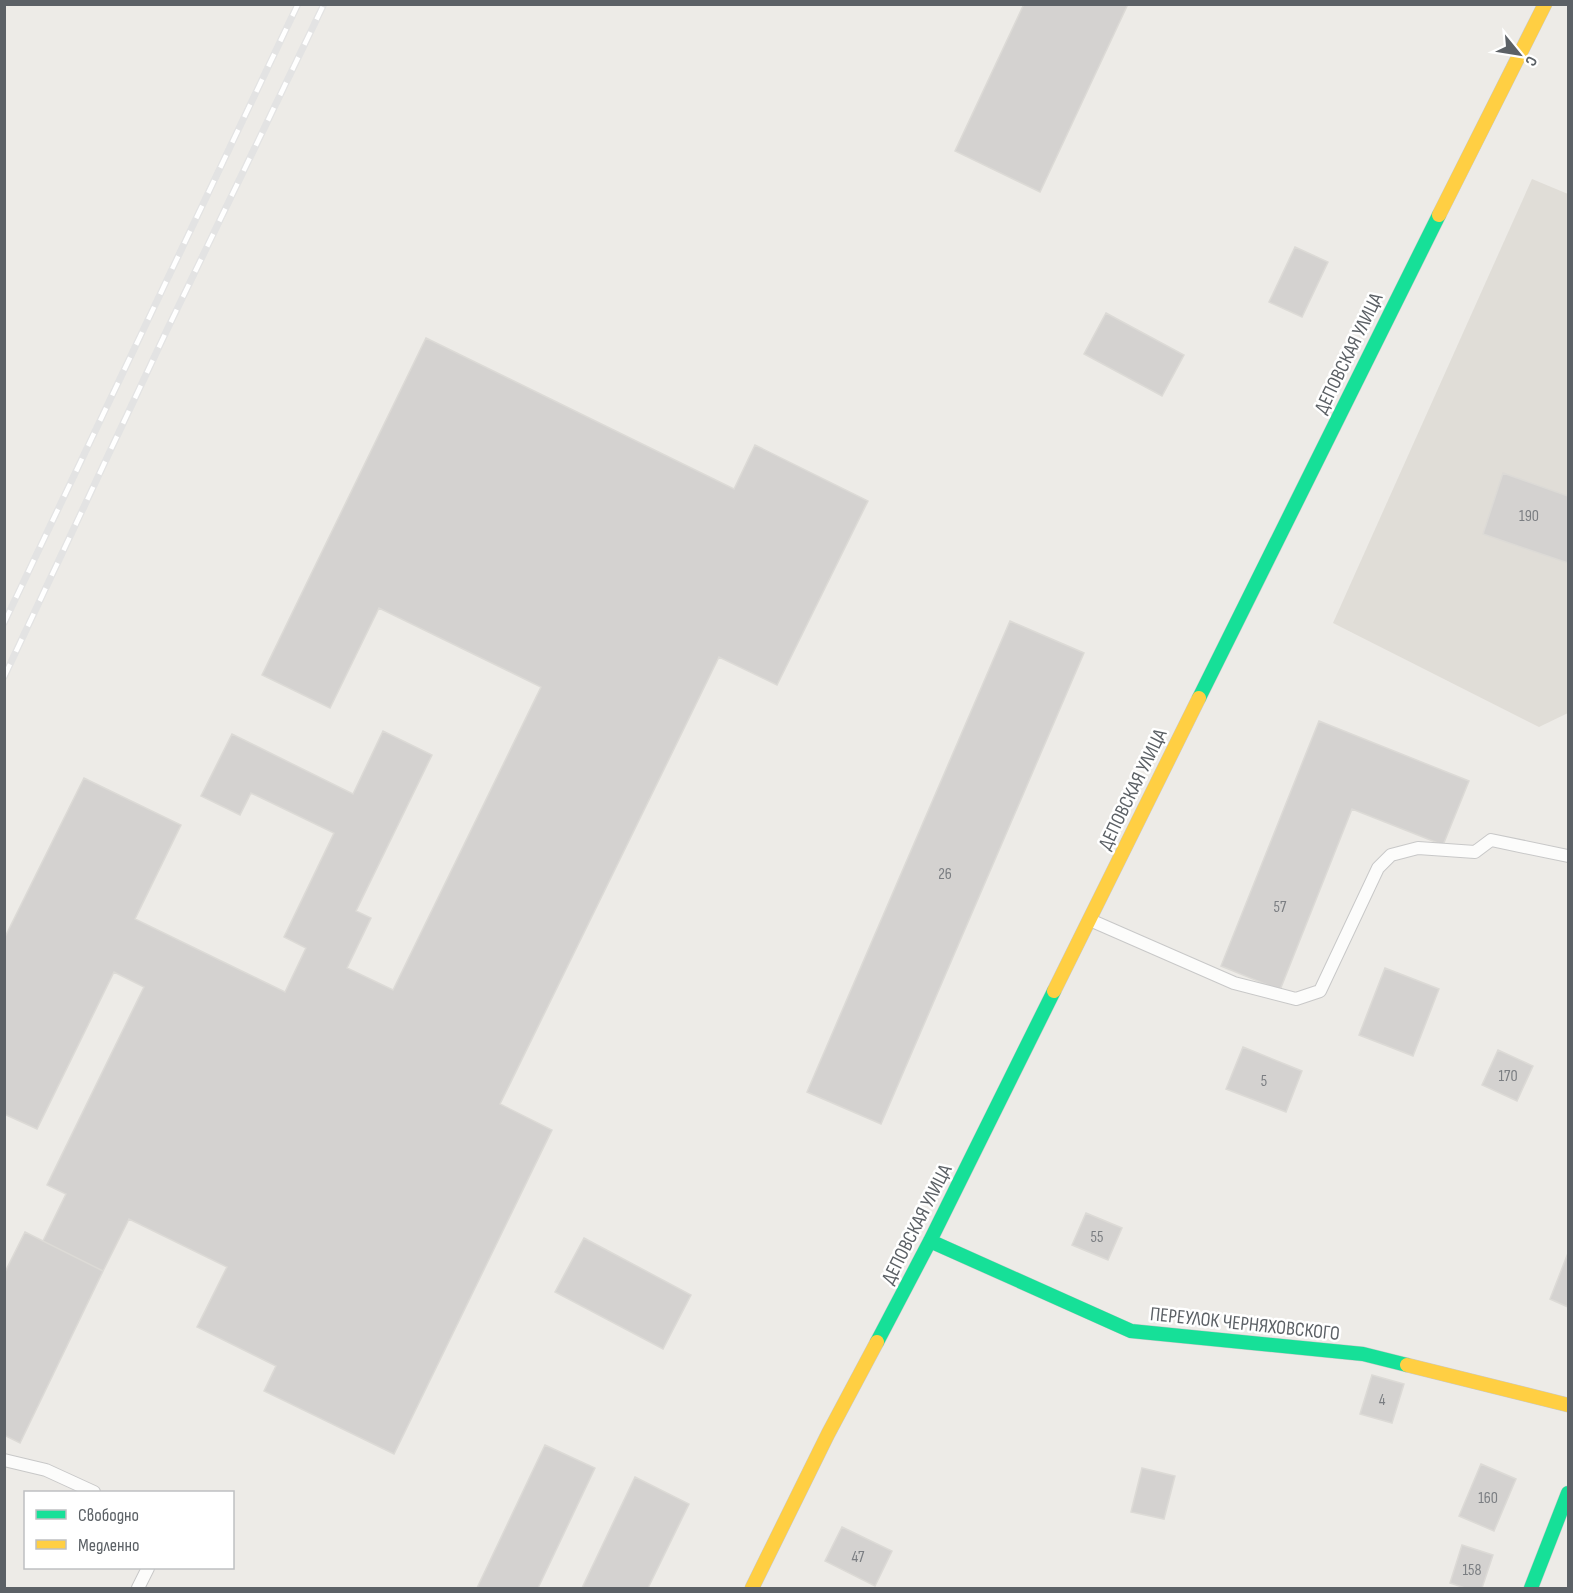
<svg xmlns="http://www.w3.org/2000/svg" width="1573" height="1593" font-family="'Sofia Sans Condensed',sans-serif">
<rect width="100%" height="100%" fill="#edebe7"/>
<path fill="#e0ddd7" d="M1532,179L1568,194V713L1539,727L1333,623Z"/>
<path fill="#d4d2d0" stroke="#dcdad6" stroke-width="1.5" d="M1024,4H1128L1040,192L955,151Z
M1295,247L1328,262L1302,317L1269,302Z
M1106,313L1184,355L1162,396L1084,354Z
M426,338L734,489L755,445L868,501L777,685L719,657L500,1104L552,1130L394,1454L264,1391L276,1366L197,1327L227,1267L129,1219L103,1271L43,1241L66,1194L47,1185L144,987L114,972L37,1129L4,1114V939L84,778L181,825L135,919L285,992L306,948L284,937L334,833L251,793L240,815L201,796L232,734L353,794L383,731L432,755L356,911L371,918L347,968L393,990L541,687L379,608L330,708L262,675Z
M1503,473L1568,496V563L1483,534Z
M1010,621L1084,653L881,1124L807,1092Z
M1319,721L1469,781L1443,845L1352,809L1280,990L1221,966Z
M1385,968L1439,989L1413,1056L1359,1035Z
M1243,1047L1302,1071L1286,1112L1226,1089Z
M1498,1050L1533,1066L1517,1101L1482,1085Z
M1086,1213L1122,1228L1108,1260L1072,1245Z
M25,1232L103,1271L20,1443L4,1435V1274Z
M584,1238L691,1295L663,1349L555,1292Z
M1568,1253V1307L1550,1299Z
M1372,1375L1404,1384L1392,1423L1360,1414Z
M545,1445L595,1468L538,1588H477Z
M1481,1464L1516,1479L1494,1531L1459,1516Z
M1142,1468L1175,1476L1164,1519L1131,1512Z
M635,1477L689,1504L648,1588H582Z
M842,1527L892,1551L875,1586L825,1561Z
M1462,1545L1493,1555L1482,1588H1465L1450,1583Z"/>
<g fill="none" stroke-linecap="round" stroke-linejoin="round">
<defs>
<path id="lane" d="M1090,920L1234,983L1296,999L1320,991L1378,868L1391,855L1418,848L1475,852L1491,840L1568,856
M4,1460L46,1470L94,1492
M138,1588L148,1568"/>
<path id="fast" d="M1199,698L1439,215
M930,1241L1131,1331L1363,1354L1407,1365
M877,1342L930,1241L1054,991
M1531,1588L1568,1493"/>
<path id="slow" d="M1439,215L1545,4
M1054,991L1199,698
M1407,1365L1568,1405
M752,1588L828,1434L877,1342"/>
</defs>
<use href="#lane" stroke="#c8c8c8" stroke-width="14"/>
<use href="#fast" stroke="#c9c9c9" stroke-width="15"/>
<use href="#slow" stroke="#c9c9c9" stroke-width="15"/>
<use href="#lane" stroke="#fcfcfb" stroke-width="12"/>
<use href="#fast" stroke="#16e098" stroke-width="14"/>
<use href="#slow" stroke="#ffcf43" stroke-width="14"/>
<defs>
<path id="rail" d="M4,623L298,4
M4,677L166,332L324,4"/>
</defs>
<use href="#rail" stroke="#e3e3e3" stroke-width="7"/>
<use href="#rail" stroke="#fff" stroke-width="4.5" stroke-dasharray="14" stroke-linecap="butt"/>
</g>
<g text-anchor="middle" stroke-width="5" stroke-linejoin="round" paint-order="stroke">
<g font-size="16" fill="#7b7e82">
<text x="1529" y="521">190</text>
<text x="945" y="879">26</text>
<text x="1280" y="912">57</text>
<text x="1508" y="1081">170</text>
<text x="1264" y="1086">5</text>
<text x="1097" y="1242">55</text>
<text x="1382" y="1405">4</text>
<text x="1488" y="1503">160</text>
<text x="858" y="1562">47</text>
<text x="1472" y="1575">158</text>
</g>
<g font-size="20" fill="#5c6166" stroke="#fff">
<text transform="translate(1348 353) rotate(-64)" y="7">ДЕПОВСКАЯ УЛИЦА</text>
<text transform="translate(1132 789) rotate(-64)" y="7">ДЕПОВСКАЯ УЛИЦА</text>
<text transform="translate(916 1224) rotate(-63)" y="7">ДЕПОВСКАЯ УЛИЦА</text>
<text transform="translate(1245 1323) rotate(6)" y="7">ПЕРЕУЛОК ЧЕРНЯХОВСКОГО</text>
</g>
</g>
<rect width="1573" height="1593" fill="none" stroke="#5c6166" stroke-width="12"/>
<rect x="24" y="1491" width="210" height="78" fill="#ffffff" stroke="#bec0c2" stroke-width="1.5"/>
<rect x="36" y="1510" width="30" height="9" fill="#16e098" stroke="#bec0c2" stroke-width="1.5"/>
<text x="78" y="1521" font-size="18" fill="#5c6166">Свободно</text>
<rect x="36" y="1540" width="30" height="9" fill="#ffcf43" stroke="#bec0c2" stroke-width="1.5"/>
<text x="78" y="1551" font-size="18" fill="#5c6166">Медленно</text>
<g transform="translate(1519 54) rotate(120)" stroke="#ffffff" stroke-width="4.5" paint-order="stroke">
<path d="M0-4.5L10 22L0 15L-10 22Z" fill="#5c6166"/>
<text y="-9" font-size="16" font-weight="bold" text-anchor="middle" fill="#5c6166">С</text>
</g>
</svg>
